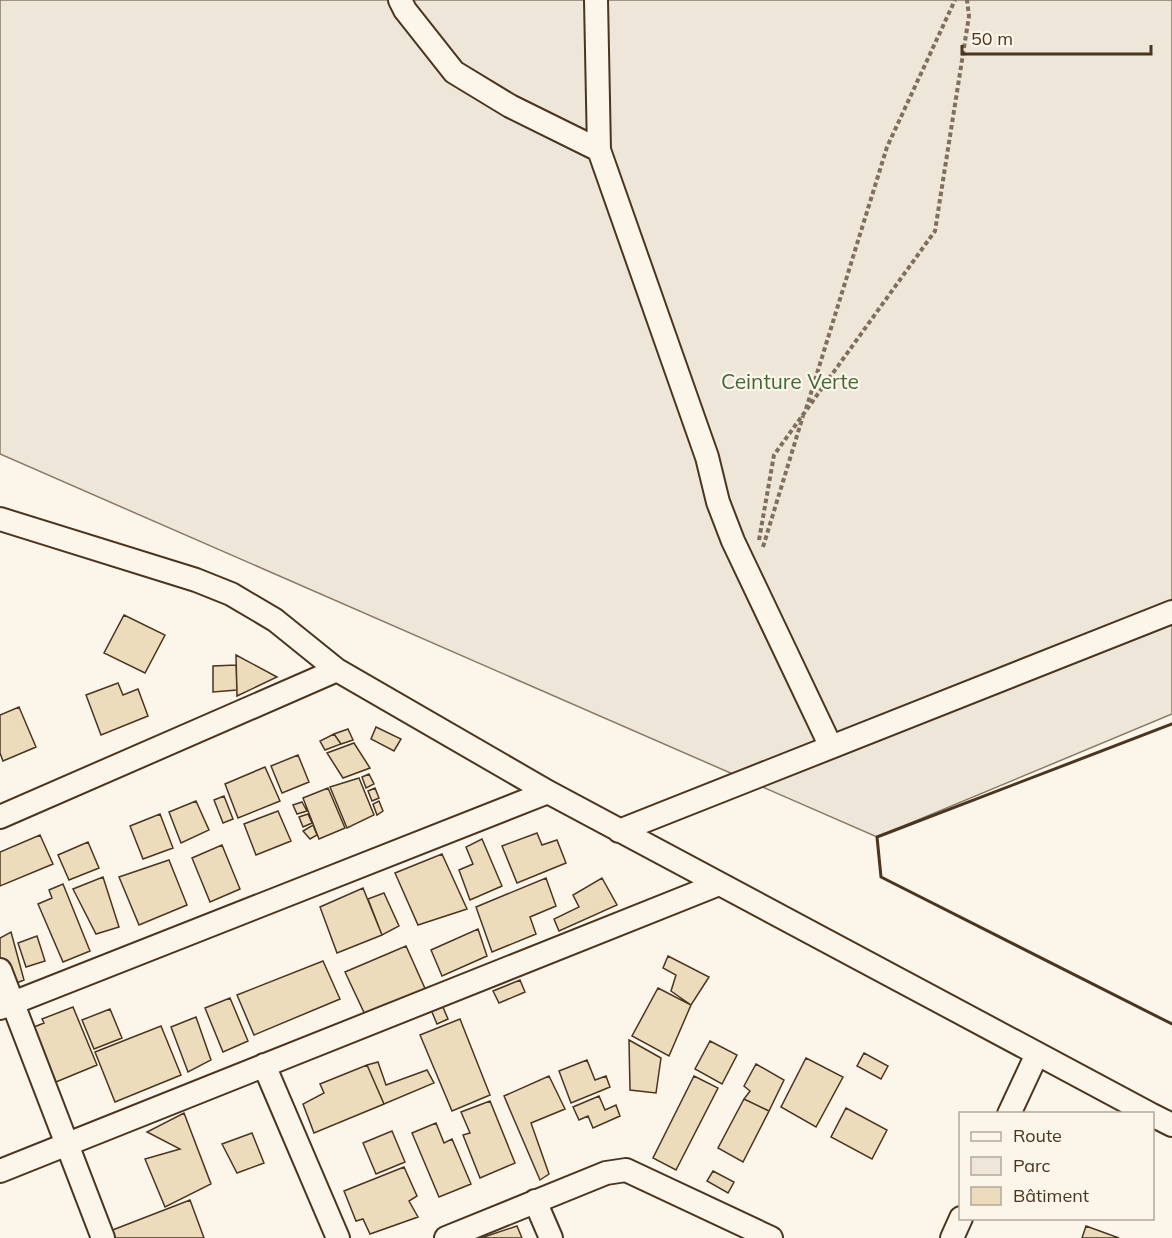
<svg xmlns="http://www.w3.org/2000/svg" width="1172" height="1238" font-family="Mulish,sans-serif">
<rect width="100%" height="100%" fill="#fbf6e9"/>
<path fill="#ede6d9" stroke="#887966" stroke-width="1.5" d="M0,0H1172V714L877,837L0,454Z"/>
<path fill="#ecdcbc" stroke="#4a3520" stroke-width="1.5" d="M124,615L165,635L145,673L104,653Z
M236,655L277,677L237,696Z
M236,665L237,690L213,692V666Z
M118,683L123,695L138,689L148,716L101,735L86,695Z
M19,707L36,747L3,761L0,753V715Z
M376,727L401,739L394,751L371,739Z
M348,729L353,740L341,744L334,734Z
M334,734L341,744L325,750L320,741Z
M354,743L370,768L343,778L327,753Z
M298,755L309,782L282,793L271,766Z
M265,767L280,801L238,818L225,784Z
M369,774L374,784L366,788L362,777Z
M359,778L374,815L347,828L330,787Z
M328,788L345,828L319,839L303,798Z
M375,788L379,798L372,801L368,791Z
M224,796L233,819L223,823L214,800Z
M196,801L209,830L181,843L169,812Z
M379,801L383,811L377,815L373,804Z
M302,802L307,811L297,814L293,805Z
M278,811L291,841L256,855L244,824Z
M160,814L173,848L143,859L130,826Z
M308,814L312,823L303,827L299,817Z
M313,825L317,835L310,839L303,831Z
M537,833L542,845L557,840L566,863L517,883L502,846Z
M40,835L53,864L0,886V852Z
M482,839L502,886L470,900L459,870L473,864L466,847Z
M88,842L99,868L69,880L58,855Z
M222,845L240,889L210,902L192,858Z
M442,854L467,909L418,925L395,873Z
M169,860L187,905L139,925L119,877Z
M103,877L119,927L96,934L73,889Z
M546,878L556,906L530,917L536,934L492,952L476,907Z
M602,878L617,905L559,931L554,919L579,907L573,895Z
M63,884L90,951L63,962L38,904L52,898L49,890Z
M363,888L382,935L337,953L320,907Z
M384,893L399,926L382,935L368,899Z
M478,929L487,956L442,976L431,950Z
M11,932L24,980L9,986L0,957V938Z
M37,936L45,961L26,967L18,943Z
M406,946L427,993L368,1021L345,972Z
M668,956L709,977L691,1005L671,991L676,975L663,968Z
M323,961L340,999L254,1035L237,995Z
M520,980L525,992L499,1003L493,991Z
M658,988L691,1005L669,1056L632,1036Z
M230,998L248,1041L223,1052L205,1008Z
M440,1000L448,1019L437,1024L429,1005Z
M73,1007L97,1065L56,1082L34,1027L44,1023L42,1019Z
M110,1009L122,1038L94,1049L82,1020Z
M196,1017L211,1060L188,1072L171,1027Z
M460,1019L490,1095L452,1111L420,1035Z
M161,1026L181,1075L115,1102L95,1052Z
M629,1040L661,1058L656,1093L630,1090Z
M710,1041L737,1055L722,1084L695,1069Z
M864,1053L888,1066L881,1079L857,1066Z
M806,1058L843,1077L816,1127L781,1107Z
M587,1060L595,1080L606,1076L610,1087L571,1103L559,1071Z
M378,1062L386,1085L427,1070L434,1083L384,1104L367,1065Z
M756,1064L784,1080L769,1111L744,1099L750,1091L744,1086Z
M367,1065L384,1104L314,1133L303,1104L324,1093L320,1084Z
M549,1076L565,1109L531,1123L549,1174L540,1180L504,1096Z
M694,1076L718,1088L676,1170L653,1158Z
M599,1096L605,1110L616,1105L620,1116L593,1128L588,1116L579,1120L573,1107Z
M744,1099L769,1111L743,1162L718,1148Z
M490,1101L515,1163L480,1178L463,1135L470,1133L461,1112Z
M846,1108L887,1130L872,1159L831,1137Z
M184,1113L211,1184L165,1207L145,1159L180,1149L147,1132Z
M436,1123L444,1143L452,1139L471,1184L439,1197L412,1133Z
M392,1131L405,1162L376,1174L363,1143Z
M252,1133L264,1163L237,1173L222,1144Z
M404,1167L417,1196L409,1201L418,1217L370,1234L363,1219L356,1221L344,1191Z
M713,1171L734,1182L728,1193L707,1181Z
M190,1200L204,1238H113L110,1231Z
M517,1226L522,1238H481Z
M1086,1226L1119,1238H1082Z"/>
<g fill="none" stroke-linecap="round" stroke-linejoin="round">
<defs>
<path id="minor" d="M400,0L405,10L454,72L510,106L599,150
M596,0L599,150L707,457L718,502L733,541L831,747
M0,519L196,580L231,594L275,620L337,670L548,792L1150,1114
M0,817L337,670
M619,831L1172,612
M0,970L103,1238
M0,1008L548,792
M264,1065L338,1238
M1009,1114L1037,1054
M1152,1115L1172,1125
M0,1171L719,884
M535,1201L551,1238
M446,1238L606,1173L626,1170L771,1238
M952,1238L961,1218"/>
</defs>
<use href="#minor" stroke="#4a3520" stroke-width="26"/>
<path stroke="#7f6f5c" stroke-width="4" stroke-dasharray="4.5 3" stroke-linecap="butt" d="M806,409L887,147L955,0
M759,540L774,455L935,231L969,16L967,0
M763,547L803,416"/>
<use href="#minor" stroke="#fbf6e9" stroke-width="22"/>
<path stroke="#4a3520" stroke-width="3" d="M1172,724L877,837L881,877L1172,1024"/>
</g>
<g text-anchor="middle" stroke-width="4.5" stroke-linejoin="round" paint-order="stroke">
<g font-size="21" fill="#436837" stroke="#fbf6e9">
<text x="790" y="389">Ceinture Verte</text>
</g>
</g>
<rect x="959" y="1112" width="195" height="108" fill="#fbf6e9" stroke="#b4a999" stroke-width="1.5"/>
<rect x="971" y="1132" width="30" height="9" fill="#fbf6e9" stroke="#b4a999" stroke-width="1.5"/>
<text x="1013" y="1142" font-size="18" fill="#4a3520">Route</text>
<rect x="971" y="1157" width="30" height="18" fill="#ede6d9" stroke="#b4a999" stroke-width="1.5"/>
<text x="1013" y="1172" font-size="18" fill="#4a3520">Parc</text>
<rect x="971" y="1187" width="30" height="18" fill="#ecdcbc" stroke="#b4a999" stroke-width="1.5"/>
<text x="1013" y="1202" font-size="18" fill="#4a3520">Bâtiment</text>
<path d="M962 45v9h189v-9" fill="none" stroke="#4a3520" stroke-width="3"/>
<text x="971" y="45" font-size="18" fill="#4a3520" stroke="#fbf6e9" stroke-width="4.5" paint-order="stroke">50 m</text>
</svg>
